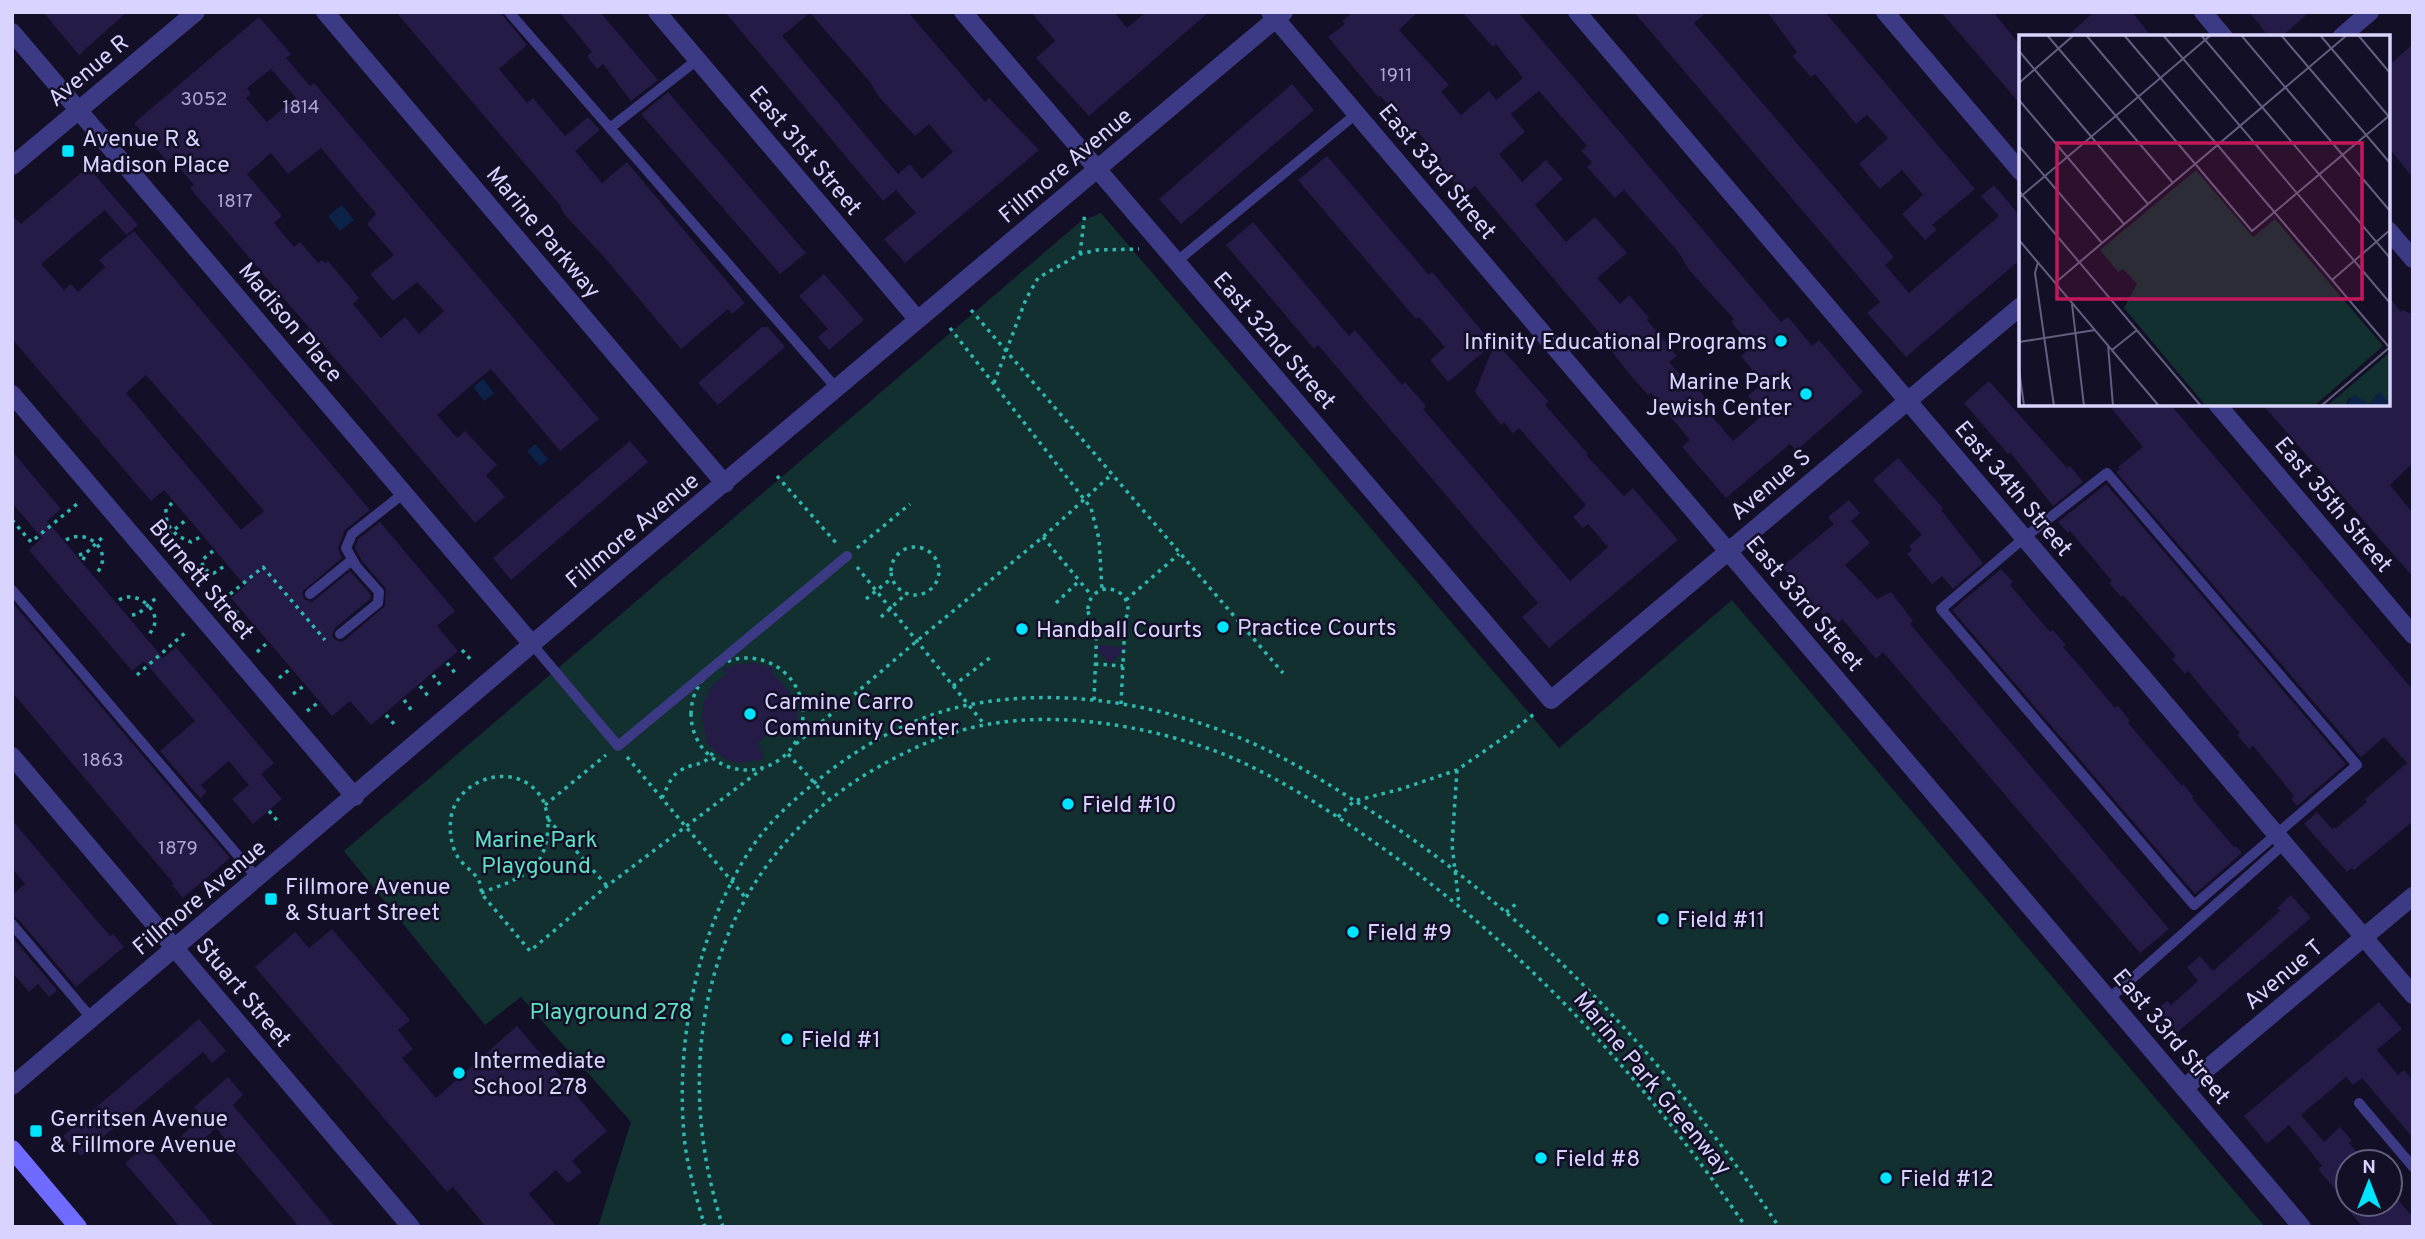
<svg xmlns="http://www.w3.org/2000/svg" width="2425" height="1239" font-family="Overpass,sans-serif">
<rect width="100%" height="100%" fill="#130f26"/>
<path fill="#12302f" d="M1101,213L1559,748L1732,600L2265,1227H598L631,1122L521,997L485,1025L344,851L1080,222Z"/>
<path fill="#0c2248" d="M342,205L354,220L340,231L328,216Z
M483,379L494,393L484,401L473,387Z
M535,444L548,459L540,466L527,451Z"/>
<path fill="#241b47" fill-rule="evenodd" d="M43,12H127L79,55Z
M396,12H500L527,45L499,69L527,103L533,98L565,136L588,117L600,130L575,151L602,183L627,162L745,303L732,314L728,309L681,349L604,257L564,214L559,204L536,177Z
M559,12H600L658,80L631,101L603,64L597,69L587,56L592,52Z
M725,12H908L985,102L989,98L1039,150L905,263L884,239L916,213L896,190L883,201ZM810,13L870,82L879,97L915,136L929,124L953,152L922,179L910,164L898,174L782,36Z
M1031,12H1114L1127,28L1146,12H1209L1089,116L1036,58L1055,41Z
M1353,12H1418L1399,30L1449,85L1441,92L1461,115L1489,91L1496,100L1523,78L1496,44L1493,47L1462,12H1518L1781,322L1788,317L1812,346L1819,340L1863,392L1796,451L1790,444L1726,498L1682,447L1690,440L1651,393L1648,395L1632,377L1612,352L1614,350L1475,186L1464,194L1438,163L1442,160L1436,153L1416,130L1413,132L1380,96L1378,97L1328,37L1345,24L1342,21ZM1539,91L1587,146L1581,151L1592,162L1587,167L1615,198L1624,190L1679,253L1689,270L1734,319L1731,322L1752,346L1741,356L1763,383L1748,396L1764,414L1733,441L1709,413L1714,408L1698,389L1695,392L1669,362L1677,356L1647,320L1649,318L1629,295L1620,304L1597,278L1627,253L1595,217L1566,242L1535,205L1563,179L1546,160L1522,182L1499,154L1525,132L1511,114Z
M1634,12H1707L1694,23L1894,257L1885,265L1909,293L1999,216L1981,196L1994,185L2021,217V259L1906,357L1867,313L1880,302Z
M1767,12H1825L1975,189L1932,225L1937,230L1925,240L1902,214L1923,195L1902,170L1880,189L1859,164L1888,138L1867,115L1856,124L1815,74L1811,77L1792,56L1797,52Z
M1941,12H1993L2021,46V105Z
M2094,12H2132L2152,37H2066Z
M2249,12H2310L2281,37H2269Z
M259,17L291,54L286,58L310,86L314,83L599,419L560,451L491,369L468,388L437,415L457,438L465,431L497,465L486,475L505,497L475,523L190,188L194,185L171,158L167,161L134,123ZM271,69L296,98L267,122L246,98L251,94L247,88ZM321,148L376,214L367,224L394,255L370,274L393,301L417,282L444,311L419,334L405,317L381,338L353,304L359,298L328,261L325,263L322,260L318,263L300,242L294,247L274,223L282,216L247,174L271,153L288,174Z
M2413,44V178L2388,147V66Z
M1292,84L1314,110L1181,224L1159,199Z
M668,92L806,253L780,274L641,114Z
M1327,156L1429,275L1432,272L1493,344L1448,382L1430,360L1445,347L1419,317L1416,319L1298,180Z
M88,167L138,225L126,235L105,210L41,264L64,290L71,284L78,292L105,267L99,260L134,231L370,510L345,530L338,548L342,558L302,592L304,599L312,602L350,571L371,595L370,599L335,628L332,635L334,639L341,642L345,640L385,606L386,589L362,561L355,548L358,539L380,522L455,611L437,626L458,651L371,725L350,701L332,716L231,598L245,586L200,532L164,490L151,501L12,339V215L21,224ZM146,375L264,511L241,530L126,393Z
M1253,222L1349,336L1355,330L1402,385L1405,382L1426,406L1423,409L1570,581L1608,547L1588,524L1583,528L1573,517L1586,505L1566,482L1519,428L1513,433L1504,422L1501,425L1475,392L1494,345L1500,352L1502,349L1549,402L1545,405L1588,454L1586,455L1624,496L1633,488L1678,540L1549,648L1522,617L1538,603L1318,345L1314,349L1226,245Z
M824,274L864,320L829,350L818,337L828,329L799,296Z
M2388,296L2401,312L2403,310L2413,315V463L2390,485L2413,513V577L2262,404H2388Z
M762,327H768L785,347L718,405L698,383Z
M1989,381L2067,468L2070,466L2083,482L2053,506L2010,452L2008,454L1964,403Z
M2108,404H2170L2413,690V821L2354,870L2352,868L2347,872L2304,824L2317,812L2332,829L2334,827L2336,828L2367,802L2365,799L2407,763L2384,737L2361,757L2116,472L2120,469L2118,467L2143,447Z
M630,441L648,462L511,580L493,558Z
M12,451L61,509L47,521L163,658L176,647L274,763L261,774L282,799L253,824L232,799L249,785L229,761L201,785L207,792L200,798L160,751L195,721L144,661L132,671L29,550L42,538L12,503Z
M1898,458L1943,508L1941,510L1983,563L1953,589L1942,576L1932,584L1907,554L1912,550L1909,546L1922,535L1873,480Z
M2106,484L2346,764L2297,806L2291,798L2294,796L2273,770L2253,746L2249,749L2237,735L2240,733L2188,671L2185,674L2172,659L2176,656L2123,595L2121,597L2109,583L2112,581L2070,531L2068,533L2058,522Z
M1849,500L1860,513L1851,521L1870,543L1845,565L1877,599L1891,592L1913,621L1910,624L2169,929L2140,953L1883,652L1876,659L1842,619L1838,623L1827,612L1823,615L1782,567L1834,524L1828,517Z
M2001,569L2013,582L2010,585L2020,597L2050,632L2053,630L2066,645L2063,647L2083,670L2115,708L2118,706L2130,721L2128,723L2182,786L2183,784L2194,797L2192,798L2234,847L2236,846L2242,853L2195,894L1952,610Z
M12,602L230,858L183,898L172,885L174,884L12,692Z
M1093,645L1127,647L1110,664Z
M754,663L773,668L771,672L789,691L798,712L796,725L793,737L774,729L758,743L764,759L740,763L729,761L714,751L705,741L707,740L702,718L704,701L712,686L726,674L723,669L738,664Z
M12,820L110,936L113,934L124,947L76,987L18,919L12,916V895L25,884L12,868Z
M2291,895L2311,918L2174,1035L2154,1012L2167,1001L2171,1005L2198,981L2187,967L2200,956L2213,971L2280,911L2277,908Z
M332,929L410,1020L398,1030L413,1049L402,1058L436,1098L517,1026L607,1131L572,1161L582,1172L568,1183L556,1170L529,1194L557,1227H486L453,1187L447,1192L255,967L295,932L309,948Z
M12,937L57,990L49,997L38,984L29,992L12,972Z
M2379,1002L2402,1029L2377,1050L2398,1075L2404,1070L2413,1081V1138L2362,1078L2353,1085L2346,1077L2301,1115L2324,1142L2340,1127L2352,1141L2349,1143L2366,1162H2348V1204H2390V1191L2413,1217V1227H2363L2343,1204H2347L2318,1169L2322,1166L2311,1152L2289,1125L2267,1144L2244,1116Z
M199,1019L226,1051L212,1063L203,1052L81,1156L63,1136Z
M228,1077L243,1095L233,1105L335,1227H299L216,1128L193,1149L181,1136L203,1117L194,1107Z
M146,1145L168,1171L215,1227H180L125,1163Z"/>
<g fill="none" stroke-linecap="round" stroke-linejoin="round">
<path stroke="#2fb8b0" stroke-width="3.5" stroke-dasharray="3.5 5" stroke-linecap="butt" d="M1080,254L1085,212
M971,310L1283,673
M950,328L1091,508L1099,539L1102,590
M994,383L1026,299L1038,278L1080,254L1097,250L1139,249
M777,476L838,545
M172,503L166,509C165,528 174,535 191,542L202,536
M12,520L31,542L77,504
M1043,537L1092,596
M66,540C89,527 115,553 96,574
M162,540L187,519
M891 571a24 24 0 1 1 48 0a24 24 0 1 1-48 0Z
M857,548L910,504
M213,551L202,560L203,569L214,573L226,565
M79,555L86,553L104,536
M83,560L86,553
M857,567L984,724
M194,578L203,569
M1088 609a20 20 0 1 1 40 0a20 20 0 1 1-40 0Z
M866,599L892,578
M119,600C132,591 152,603 155,618C156,625 152,630 149,635
M1126,600L1179,554
M1056,603L1079,581
M217,605L263,567L325,640
M132,615L138,614L156,598
M881,617L907,593
M229,619L239,610
M242,634L252,626
M462,650L472,661
M257,652L268,642
M691 714a56 56 0 1 1 112 0a56 56 0 1 1-112 0Z
M447,663L456,674
M1095,664L1123,666
M137,675L186,632
M433,675L441,686
M279,678L289,670
M420,686L429,697
M953,686L991,657
M293,694L305,685
M404,700L412,711
M1094,700L1097,626
M1121,704L1125,622
M307,711L319,702
M386,715L395,725
M796,744L918,640L1043,537L1112,474
M788,754L829,799
M627,757L745,897
M1457,770L1452,845L1459,904
M662,798C667,788 671,775 681,770C697,761 703,768 714,751
M545,805L606,755
M269,811L280,824
M1338,817L1354,801L1401,789L1457,770L1509,734L1534,714
M548,819C546,810 545,801 539,794C514,761 458,778 451,817C449,831 451,847 459,859C468,870 483,877 481,893L530,951L607,886L762,769
M481,893C523,877 549,871 548,819L607,886
M1506,912L1516,904
M705,1227C697,1200 689,1173 685,1145C674,1046 696,931 752,847C771,819 797,797 823,776C866,742 918,714 973,704C1068,687 1165,705 1252,743C1288,759 1322,780 1355,801C1527,908 1667,1059 1779,1227
M723,1227C665,1051 712,860 880,766C912,748 947,732 984,725C1062,710 1156,727 1228,756C1278,777 1330,811 1374,842C1525,947 1642,1076 1746,1227"/>
<path stroke="#3d3a85" stroke-width="10" d="M509,12L837,389
M610,128L697,60
M1176,262L1356,114
M2107,473L2357,765L2194,905L1941,609L2024,538Z
M12,590L258,879
M310,594L352,560
M340,634L378,603L379,592L356,566L346,548L352,534L404,493
M532,644L618,746L847,556
M12,924L92,1019
M2109,999L2284,844
M2359,1103L2413,1167"/>
<path stroke="#3d3a85" stroke-width="18" d="M325,12L725,484
M657,12L918,320
M963,12L1551,700L2021,306
M1270,12L2302,1227
M1577,12L2413,995
M1885,12L2021,172
M2203,12L2224,37
M12,32L532,644
M2341,37L2370,12
M12,166L196,12
M2388,230L2413,259
M12,394L355,797
M2217,404L2413,635
M12,756L411,1227
M12,1086L532,644L1284,12
M2184,1088L2413,896"/>
<path stroke="#6f6bff" stroke-width="18" d="M12,1149L78,1227"/>
</g>
<g fill="#00e5ff" stroke="#130f26" stroke-width="2.5">
<rect x="61" y="144" width="14" height="14" rx="3.5"/>
<circle cx="1781" cy="341" r="7"/>
<circle cx="1806" cy="394" r="7"/>
<circle cx="1223" cy="627" r="7"/>
<circle cx="1022" cy="629" r="7"/>
<circle cx="750" cy="714" r="7"/>
<circle cx="1068" cy="804" r="7"/>
<rect x="264" y="892" width="14" height="14" rx="3.5"/>
<circle cx="1663" cy="919" r="7"/>
<circle cx="1353" cy="932" r="7"/>
<circle cx="787" cy="1039" r="7"/>
<circle cx="459" cy="1073" r="7"/>
<rect x="29" y="1124" width="14" height="14" rx="3.5"/>
<circle cx="1541" cy="1158" r="7"/>
<circle cx="1886" cy="1178" r="7"/>
</g>
<g text-anchor="middle" stroke-width="5" stroke-linejoin="round" paint-order="stroke">
<g font-size="19" fill="#aca6d1">
<text x="1396" y="81">1911</text>
<text x="204" y="105">3052</text>
<text x="301" y="113">1814</text>
<text x="235" y="207">1817</text>
<text x="103" y="766">1863</text>
<text x="178" y="854">1879</text>
</g>
<g font-size="23" fill="#d9d4ff" stroke="#130f26">
<text transform="translate(88 70) rotate(-40)" y="8">Avenue R</text>
<text transform="translate(806 150) rotate(50)" y="8">East 31st Street</text>
<text transform="translate(1065 165) rotate(-40)" y="8">Fillmore Avenue</text>
<text transform="translate(1438 171) rotate(50)" y="8">East 33rd Street</text>
<text transform="translate(544 232) rotate(50)" y="8">Marine Parkway</text>
<text transform="translate(291 322) rotate(50)" y="8">Madison Place</text>
<text transform="translate(1275 340) rotate(49)" y="8">East 32nd Street</text>
<text transform="translate(1770 484) rotate(-40)" y="8">Avenue S</text>
<text transform="translate(2014 488) rotate(50)" y="8">East 34th Street</text>
<text transform="translate(2334 504) rotate(50)" y="8">East 35th Street</text>
<text transform="translate(632 530) rotate(-40)" y="8">Fillmore Avenue</text>
<text transform="translate(202 579) rotate(50)" y="8">Burnett Street</text>
<text transform="translate(1805 603) rotate(50)" y="8">East 33rd Street</text>
<text transform="translate(199 897) rotate(-40)" y="8">Fillmore Avenue</text>
<text transform="translate(2283 974) rotate(-40)" y="8">Avenue T</text>
<text transform="translate(244 992) rotate(50)" y="8">Stuart Street</text>
<text transform="translate(2172 1036) rotate(50)" y="8">East 33rd Street</text>
<text transform="translate(1653 1083) rotate(50)" y="8">Marine Park Greenway</text>
</g>
<g font-size="23" fill="#d9d4ff" stroke="#130f26" text-anchor="start">
<text x="82" y="146">Avenue R &amp;<tspan x="82" dy="26">Madison Place</tspan></text>
<text x="1767" y="349" text-anchor="end">Infinity Educational Programs</text>
<text x="1792" y="389" text-anchor="end">Marine Park<tspan x="1792" dy="26">Jewish Center</tspan></text>
<text x="1237" y="635">Practice Courts</text>
<text x="1036" y="637">Handball Courts</text>
<text x="764" y="709">Carmine Carro<tspan x="764" dy="26">Community Center</tspan></text>
<text x="1082" y="812">Field #10</text>
<text x="285" y="894">Fillmore Avenue<tspan x="285" dy="26">&amp; Stuart Street</tspan></text>
<text x="1677" y="927">Field #11</text>
<text x="1367" y="940">Field #9</text>
<text x="801" y="1047">Field #1</text>
<text x="473" y="1068">Intermediate<tspan x="473" dy="26">School 278</tspan></text>
<text x="50" y="1126">Gerritsen Avenue<tspan x="50" dy="26">&amp; Fillmore Avenue</tspan></text>
<text x="1555" y="1166">Field #8</text>
<text x="1900" y="1186">Field #12</text>
</g>
<g font-size="23" fill="#5fe0c0" stroke="#130f26">
<text x="536" y="847">Marine Park<tspan x="536" dy="26">Playgound</tspan></text>
<text x="611" y="1019">Playground 278</text>
</g>
</g>
<g transform="translate(2019 35)">
<rect width="371" height="371" fill="#130f26"/>
<path d="M177,135L234,202L256,184L364,311L295,371H187L105,273L118,249L104,234L99,237L81,215ZM371,317V368L359,358L351,369L330,363L326,371H308Z" fill="#12302f"/>
<path d="M361,356L371,371H326L335,360L351,369Z" fill="#0c2248"/>
<path fill="none" stroke="#625e7d" stroke-width="2" d="M28,0L154,148M67,0L233,196L371,80M105,0L370,312M144,0L371,268M182,0L371,223M222,0L371,176M262,0L371,128M301,0L371,83M339,0L371,38M0,16L129,169M0,48L55,0M0,65L105,189M0,111L83,208M0,156L182,371M0,163L192,0M0,205L140,371M19,227L16,238L35,371M313,245L371,195M36,248L328,0M53,269L65,371M0,307L76,295M89,310L94,371M93,315L118,295M0,334L5,371M302,371L371,312"/>
<path fill="#c2185b" fill-opacity="0.15" stroke="#c2185b" stroke-width="3.5" d="M38,108H343V264H38Z"/>
<rect width="371" height="371" fill="none" stroke="#d9d4ff" stroke-width="3.5"/>
</g>
<rect width="2425" height="1239" fill="none" stroke="#d9d4ff" stroke-width="28"/>
<g transform="translate(2369 1183)"><circle r="33" fill="#130f26" stroke="#625e7d" stroke-width="2"/>
<path d="M0-5L12 26L0 18L-12 26Z" fill="#00e5ff"/>
<text y="-10" font-size="19" font-weight="bold" text-anchor="middle" fill="#d9d4ff">N</text>
</g>
</svg>
